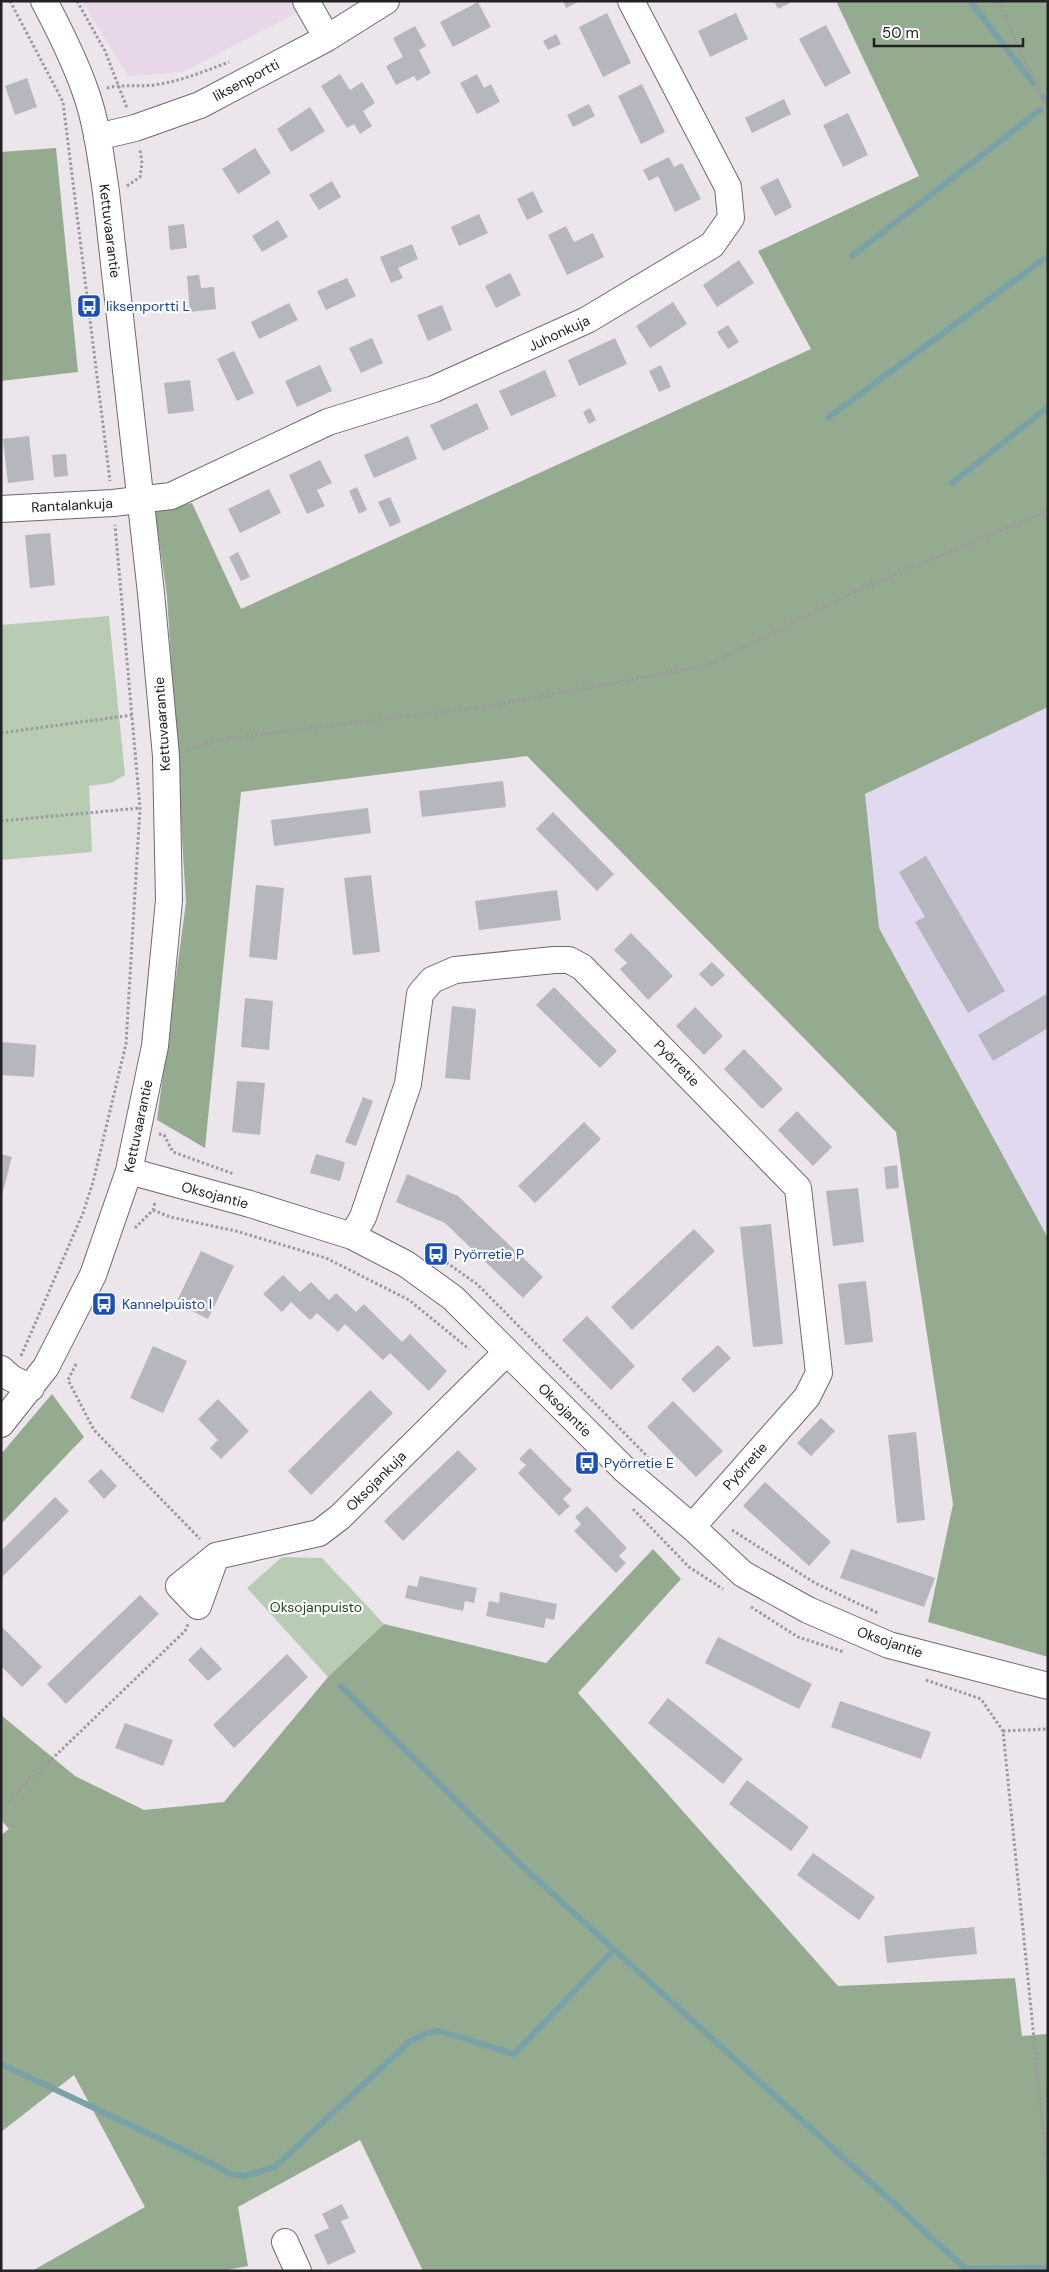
<svg xmlns="http://www.w3.org/2000/svg" width="1049" height="2272" font-family="'DM Sans',sans-serif">
<rect width="100%" height="100%" fill="#ece5eb"/>
<path fill="#e8d7e8" d="M82,1H299L304,9L183,72L128,76Z"/>
<path fill="#e0d9ef" d="M1048,707V1238L879,928L865,794Z"/>
<path fill="#b7ccb2" d="M109,616L125,775L111,783L89,786L92,852L1,860V625Z
M282,1557L322,1558L384,1624L328,1677L247,1588Z"/>
<path fill="#95ab90" d="M836,1H1048V707L865,794L879,928L1048,1238V1657L928,1622L953,1504L896,1132L527,756L241,792L205,1148L157,1120L186,902L167,596L155,512L192,503L241,609L811,349L758,251L919,176Z
M56,148L78,372L1,381V152Z
M52,1394L84,1437L1,1524V1454Z
M653,1549L681,1579L578,1693L838,1986L1015,1978L1022,2036L1048,2034V2271H423L360,2140L238,2207L248,2266L221,2271H32L145,2207L74,2075L1,2132V1835L9,1829L1,1820V1715L75,1776L144,1810L224,1802L328,1677L384,1624L546,1663Z"/>
<g fill="none" stroke-linecap="round" stroke-linejoin="round">
<path stroke="#78a2a7" stroke-width="6" d="M970,1L1033,83
M1044,97L1048,102
M852,256L1040,110
M829,417L1048,256
M952,483L1048,407
M341,1686L522,1866L966,2269L1044,2268
M1,2064L219,2167L230,2174L245,2176L275,2167L409,2042L426,2033L440,2031L514,2054L614,1950"/>
</g>
<path fill="#b6b6be" d="M563,1H580L566,8Z
M774,1H794L778,9Z
M478,2L491,27L453,47L440,22Z
M607,13L631,63L603,77L579,27Z
M736,13L748,39L710,57L698,31Z
M826,25L851,73L825,87L799,39Z
M415,26L426,46L419,50L431,73L417,81L414,76L396,85L386,66L403,57L393,38Z
M556,34L561,44L548,50L543,41Z
M340,74L350,90L362,82L375,103L363,111L372,126L360,134L354,124L347,128L321,86Z
M477,74L484,88L491,84L500,102L477,114L460,83Z
M27,78L37,107L15,115L5,86Z
M642,84L665,132L641,144L618,96Z
M784,99L791,114L752,133L745,118Z
M589,104L595,116L573,127L567,115Z
M310,107L325,131L291,152L277,129Z
M848,113L868,155L843,167L823,125Z
M255,148L271,173L238,194L222,169Z
M669,157L674,167L682,163L701,199L675,212L658,176L649,181L643,170Z
M778,178L792,207L775,216L760,187Z
M332,181L341,197L319,210L309,195Z
M533,191L543,212L527,220L517,199Z
M479,214L488,233L459,246L451,227Z
M278,220L288,237L262,252L252,236Z
M184,224L187,248L170,250L168,226Z
M566,226L574,242L593,233L604,257L567,275L548,235Z
M412,244L418,259L398,268L403,278L391,283L380,257Z
M739,260L754,283L717,307L703,285Z
M510,273L521,295L496,308L485,286Z
M199,275L201,288L214,287L216,309L190,312L187,276Z
M347,278L356,296L326,310L317,291Z
M673,302L687,324L650,348L636,326Z
M289,303L298,320L259,339L251,322Z
M442,305L452,330L428,341L417,315Z
M728,325L739,342L728,349L717,332Z
M372,338L383,363L361,373L349,348Z
M615,338L627,364L579,386L568,360Z
M234,351L254,393L237,401L217,359Z
M320,365L332,391L297,407L285,381Z
M661,365L671,387L659,392L649,371Z
M545,370L556,396L511,416L499,391Z
M190,380L194,411L168,414L164,383Z
M477,403L489,429L443,451L430,425Z
M590,408L596,420L589,424L583,412Z
M29,436L34,480L8,483L3,439Z
M408,436L417,459L374,478L364,455Z
M66,454L68,476L54,477L52,455Z
M320,460L332,483L317,490L325,506L307,514L289,475Z
M357,487L367,510L359,514L349,491Z
M269,489L281,513L240,533L228,509Z
M390,497L401,522L390,527L378,502Z
M50,533L55,585L30,588L25,535Z
M238,552L250,577L241,581L229,557Z
M503,781L506,807L422,817L419,791Z
M368,808L371,833L274,846L271,820Z
M553,812L614,874L597,891L536,829Z
M926,856L1005,991L968,1013L915,922L925,917L899,872Z
M371,875L380,952L353,955L344,878Z
M256,885L284,888L277,960L249,957Z
M557,890L561,920L479,930L475,901Z
M631,933L673,976L648,1000L620,969L627,963L614,950Z
M712,962L725,975L712,987L699,974Z
M554,987L617,1051L600,1068L536,1005Z
M1048,993V1028L993,1061L978,1035Z
M245,998L273,1001L269,1050L241,1047Z
M452,1006L476,1009L470,1080L445,1078Z
M695,1007L723,1036L704,1055L676,1026Z
M1,1042L36,1045L34,1077L1,1075Z
M744,1049L783,1089L762,1109L724,1069Z
M237,1081L265,1083L260,1135L232,1132Z
M363,1097L373,1101L356,1146L345,1142Z
M797,1111L832,1147L813,1166L778,1130Z
M584,1122L601,1139L535,1203L518,1186Z
M1,1154L12,1157L2,1195H1Z
M316,1154L345,1162L340,1181L310,1173Z
M897,1165L899,1188L886,1189L884,1167Z
M407,1174L458,1196L543,1277L523,1298L445,1223L396,1202Z
M858,1188L864,1242L833,1246L826,1191Z
M771,1224L783,1344L753,1347L740,1227Z
M694,1229L715,1251L632,1330L611,1307Z
M201,1251L234,1266L208,1319L176,1303Z
M283,1275L300,1292L311,1282L329,1300L336,1293L356,1312L364,1304L402,1342L410,1334L447,1371L429,1391L390,1353L383,1360L345,1324L338,1332L317,1313L310,1320L291,1302L282,1312L263,1294Z
M866,1281L873,1342L845,1345L838,1284Z
M587,1316L635,1366L611,1390L562,1340Z
M718,1345L731,1358L694,1393L681,1379Z
M153,1346L187,1361L163,1413L130,1398Z
M370,1390L393,1413L311,1495L288,1471Z
M218,1399L249,1431L221,1459L210,1448L218,1440L198,1419Z
M673,1401L723,1451L696,1477L647,1427Z
M821,1418L835,1431L811,1456L797,1443Z
M916,1432L925,1520L897,1523L888,1435Z
M530,1448L572,1490L563,1499L570,1506L559,1516L518,1473L526,1465L519,1459Z
M458,1450L477,1469L403,1541L384,1521Z
M101,1469L117,1486L104,1499L88,1481Z
M765,1482L831,1542L809,1566L743,1506Z
M55,1497L69,1511L1,1578V1551Z
M587,1506L627,1548L619,1556L626,1563L616,1573L574,1531L581,1524L575,1517Z
M851,1549L935,1578L924,1607L840,1578Z
M420,1576L477,1588L474,1603L465,1601L463,1611L405,1598L408,1585L417,1587Z
M500,1592L557,1604L554,1620L546,1618L544,1628L486,1616L489,1601L499,1603Z
M140,1595L159,1614L66,1704L47,1684Z
M1,1626L42,1667L22,1687L1,1666Z
M718,1637L812,1684L799,1709L705,1663Z
M201,1647L222,1669L208,1681L188,1660Z
M287,1654L308,1677L234,1748L213,1725Z
M668,1698L743,1759L723,1784L648,1723Z
M840,1701L931,1732L921,1759L831,1727Z
M125,1723L173,1740L163,1766L115,1748Z
M747,1780L809,1827L791,1851L729,1804Z
M813,1853L875,1897L859,1920L797,1875Z
M974,1927L977,1954L887,1963L884,1936Z
M342,2204L349,2218L341,2221L356,2252L328,2265L314,2235L329,2228L322,2214Z"/>
<g fill="none" stroke-linecap="round" stroke-linejoin="round">
<defs>
<path id="minor" d="M306,1L327,38
M97,137L135,128L200,105L327,38L386,1
M1,509L113,503L171,496L328,422L434,389L587,320L712,245L731,218L728,187L631,1
M129,1171L250,1204L352,1236L406,1264L453,1298L625,1470L692,1527L743,1574L808,1610L889,1645L1048,1686
M352,1236L363,1217L408,1084L420,994L432,980L455,970L554,960H569L582,967L798,1188L819,1373L807,1397L692,1527
M1,1369L11,1378L31,1388
M1,1424L46,1367L93,1275L129,1171L155,1046L169,900L166,756L151,593L106,192C101,159 97,124 86,93C75,61 60,31 44,1
M216,1556L198,1606L179,1586L216,1556L319,1533L340,1517L507,1352
M285,2242L298,2271"/>
</defs>
<use href="#minor" stroke="#6f696e" stroke-width="28"/>
<path stroke="#9d989d" stroke-width="3" stroke-dasharray="2.5 2.5" stroke-linecap="butt" d="M10,1L63,102L110,481
M77,1L105,51L127,108
M998,1L1048,111
M107,88C122,84 138,87 154,85C181,81 203,72 229,62
M127,186L140,177L142,163L140,150
M1,733L132,715
M187,749L230,738L490,706L708,665L867,586L1048,511
M1,821L140,808
M159,1134L164,1135L173,1152L234,1174
M153,1210L170,1217L236,1231L326,1258L409,1300L469,1349
M135,1228L153,1210L155,1202
M430,1251L477,1284L648,1457
M21,1356L83,1213L93,1182L126,1044L140,808L115,525
M76,1364L68,1380L94,1430L200,1539
M633,1509L689,1567L723,1589
M732,1530L815,1583L878,1613
M751,1607L798,1637L844,1652
M926,1680L981,1699L1003,1731L1048,2178
M1003,1731L1048,1729
M1,1808L185,1631L188,1624"/>
<use href="#minor" stroke="#fff" stroke-width="26"/>
</g>
<defs>
<symbol id="bus-square" viewBox="-11 -11 22 22"><rect x="-9" y="-9" width="18" height="18" rx="4" fill="#1a4fb4" stroke="#fff"/><path d="M-5-6H5V4H4V6H2V4H-2V6H-4V4H-5ZM-3.5-4V0h7V-4ZM-3.5 1.2v1.5H-2V1.2ZM2 1.2v1.5H3.5V1.2Z" fill="#fff"/></symbol>
</defs>
<g fill-rule="evenodd">
<use href="#bus-square" x="75" y="292" width="28" height="28"/>
<use href="#bus-square" x="422" y="1240" width="28" height="28"/>
<use href="#bus-square" x="90" y="1290" width="28" height="28"/>
<use href="#bus-square" x="573" y="1449" width="28" height="28"/>
</g>
<g text-anchor="middle" stroke-width="4.5" stroke-linejoin="round" paint-order="stroke">
<g font-size="14" fill="#232123" stroke="#fff">
<text transform="translate(246 80) rotate(-28)" y="5">Iiksenportti</text>
<text transform="translate(110 231) rotate(83)" y="5">Kettuvaarantie</text>
<text transform="translate(559 333) rotate(-25)" y="5">Juhonkuja</text>
<text transform="translate(72 505) rotate(-3)" y="5">Rantalankuja</text>
<text transform="translate(162 724) rotate(-94)" y="5">Kettuvaarantie</text>
<text transform="translate(677 1063) rotate(46)" y="5">Pyörretie</text>
<text transform="translate(138 1126) rotate(-78)" y="5">Kettuvaarantie</text>
<text transform="translate(215 1195) rotate(15)" y="5">Oksojantie</text>
<text transform="translate(565 1410) rotate(45)" y="5">Oksojantie</text>
<text transform="translate(745 1466) rotate(-48)" y="5">Pyörretie</text>
<text transform="translate(376 1481) rotate(-45)" y="5">Oksojankuja</text>
<text transform="translate(890 1642) rotate(19)" y="5">Oksojantie</text>
</g>
<g font-size="14" fill="#164399" stroke="#fff" text-anchor="start">
<text x="106" y="311">Iiksenportti L</text>
<text x="454" y="1259">Pyörretie P</text>
<text x="122" y="1309">Kannelpuisto I</text>
<text x="604" y="1468">Pyörretie E</text>
</g>
<g font-size="14" fill="#24441c" stroke="#fff">
<text x="316" y="1612">Oksojanpuisto</text>
</g>
</g>
<rect width="1049" height="2272" fill="none" stroke="#232123" stroke-width="5"/>
<path d="M874 38v8h149v-8" fill="none" stroke="#232123" stroke-width="2.5"/>
<text x="882" y="38" font-size="15" fill="#232123" stroke="#ffffff" stroke-width="4" paint-order="stroke">50 m</text>
</svg>
